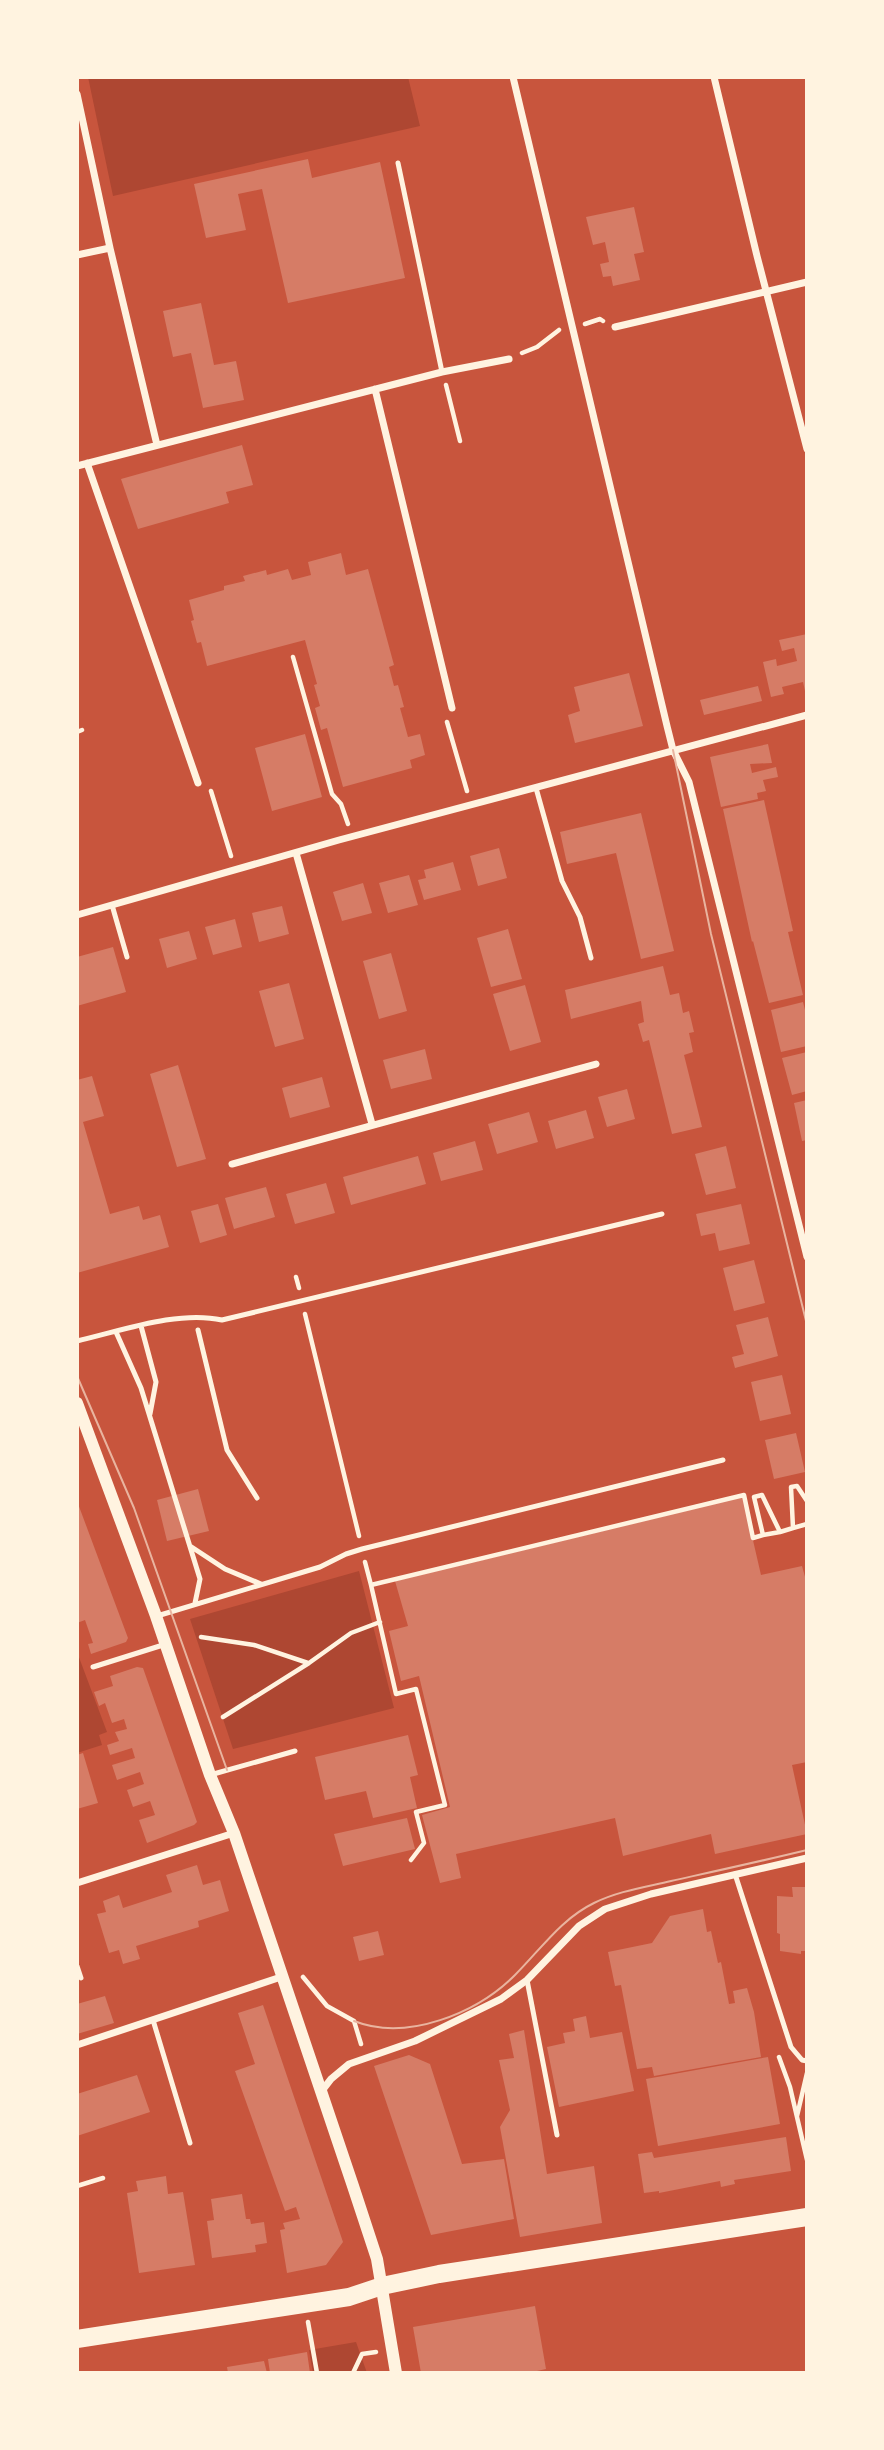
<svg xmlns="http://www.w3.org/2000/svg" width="884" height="2450" font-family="'Sofia Sans Condensed',sans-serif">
<rect width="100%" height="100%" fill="#c8553d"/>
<path fill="#ae4732" d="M88,77H408L420,126L113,196Z
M359,1571L394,1708L233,1749L190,1619Z
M77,1652L107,1732L99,1735L102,1745L77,1753Z
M356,2342L367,2373H313L309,2350Z"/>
<path fill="#d67c66" d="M308,159L312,178L380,162L405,278L288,303L262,189L238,194L246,230L206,238L194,184Z
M634,207L644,252L634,254L640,280L613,286L611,276L603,277L600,264L609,262L605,242L593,245L586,217Z
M201,303L214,365L236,361L244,400L203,408L191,353L173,357L163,311Z
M242,445L253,485L226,492L229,503L138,529L121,479Z
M341,553L346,575L368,569L394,665L389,667L394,686L398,685L404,707L400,708L408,737L420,734L425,755L410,760L412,768L343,787L327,728L321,730L315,708L320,706L314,685L317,684L305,640L207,666L201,642L197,643L191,621L194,620L189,600L224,590V586L245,581L243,576L266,570L267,575L288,569L292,580L311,575L308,562Z
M807,634V690L805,691L803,682L782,687L784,694L771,697L763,662L776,659L777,666L797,661L794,648L782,651L779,640Z
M629,673L643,726L575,743L568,715L580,711L574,687Z
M758,686L762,701L704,715L700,700Z
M305,734L322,797L272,811L255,748Z
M768,744L772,763L750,764L752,773L776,767L778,777L763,780L766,791L757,793L758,799L721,807L710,757Z
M764,800L793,931L788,932L803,995L769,1003L753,941L752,942L723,809Z
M641,813L674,951L641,959L616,853L567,864L560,832Z
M499,848L507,878L478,886L470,856Z
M453,862L461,890L424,900L418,880L426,878L424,870Z
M409,875L418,905L388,913L379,883Z
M363,883L372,913L342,921L333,892Z
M282,906L289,934L259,942L252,913Z
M235,919L242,947L213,955L205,927Z
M508,929L522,979L491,987L477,938Z
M189,931L197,959L167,968L159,939Z
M113,947L126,992L77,1006V957Z
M391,953L407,1011L379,1019L363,961Z
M663,966L670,995L679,993L683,1013L689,1011L694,1032L689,1033L693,1052L684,1055L702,1127L672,1134L649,1040L643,1042L638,1024L644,1022L641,1001L571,1019L565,990Z
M289,983L304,1039L275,1047L259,991Z
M525,985L541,1042L510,1051L493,994Z
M803,1002L807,1018V1046L781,1052L771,1010Z
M425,1049L432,1079L391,1089L383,1060Z
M807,1052V1091L792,1095L782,1058Z
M178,1065L206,1159L177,1167L150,1074Z
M92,1076L104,1116L83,1122L110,1214L139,1206L143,1220L160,1215L169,1247L77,1273V1080Z
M322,1077L330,1107L290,1118L282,1088Z
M627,1089L635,1119L607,1127L598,1097Z
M807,1100V1140L802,1141L794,1103Z
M586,1110L594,1138L556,1149L548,1121Z
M529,1112L538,1142L497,1154L488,1124Z
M475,1141L483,1170L441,1181L433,1153Z
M726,1146L736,1188L706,1195L695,1154Z
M418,1156L426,1184L351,1205L343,1177Z
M326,1183L335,1213L295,1224L286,1194Z
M266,1187L275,1217L234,1229L225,1198Z
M218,1204L227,1235L200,1243L191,1211Z
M741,1204L750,1244L719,1251L715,1233L701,1236L696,1214Z
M754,1260L765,1303L734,1311L723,1268Z
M768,1317L778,1356L735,1368L732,1357L744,1354L736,1325Z
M782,1375L791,1414L760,1421L751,1382Z
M796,1433L805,1472L774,1479L765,1440Z
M198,1489L209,1531L167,1541L157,1500Z
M743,1497L761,1575L802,1566L807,1584V1762L792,1765L807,1834L715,1854L711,1834L623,1856L615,1818L456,1854L461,1878L440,1883L422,1815L450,1807L419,1676L401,1681L389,1631L408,1626L395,1581Z
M77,1501L128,1638L126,1642L91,1654L88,1644L93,1643L85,1620L77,1623Z
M137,1667L143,1668L197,1822L194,1825L147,1843L139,1820L155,1815L150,1801L133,1807L127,1790L144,1784L140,1772L117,1780L112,1765L135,1758L132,1748L110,1755L107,1745L119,1741L115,1732L127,1729L124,1719L112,1723L105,1703L99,1706L94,1692L113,1686L110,1676Z
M408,1735L418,1775L410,1777L417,1808L373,1818L366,1791L325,1800L315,1757Z
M83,1753L98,1803L77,1809V1755Z
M407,1818L415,1849L343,1866L334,1834Z
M197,1865L203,1885L220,1880L229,1911L198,1921L199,1927L136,1946L140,1959L123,1964L119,1950L109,1953L97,1914L106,1912L103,1901L119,1895L123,1908L172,1892L166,1875Z
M792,1887H807V1951H801V1954L780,1951V1934L777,1933V1896L793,1897Z
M703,1909L707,1932L711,1931L718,1963L721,1962L729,2004L735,2003L733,1991L747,1988L754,2012L761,2057L654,2076L652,2067L637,2069L621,1985L615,1986L608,1952L652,1943L670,1916Z
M378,1931L384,1955L359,1961L353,1937Z
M105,1996L114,2023L77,2034V2004Z
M263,2005L343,2242L326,2265L287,2273L280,2230L285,2229L283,2223L300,2219L296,2207L285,2211L235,2071L255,2064L238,2013Z
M586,2016L590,2038L622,2032L634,2091L559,2107L547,2047L565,2043L563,2033L575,2031L573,2019Z
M524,2030L547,2174L594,2166L602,2223L520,2237L500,2127L510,2110L499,2060L514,2058L509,2034Z
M409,2055L430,2064L462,2164L504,2159L514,2219L431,2235L374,2066Z
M768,2057L780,2124L658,2146L646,2079Z
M137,2075L150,2112L77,2136V2094Z
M786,2137L791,2171L734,2180L735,2184L721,2187L720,2181L659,2193V2191L644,2193L638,2154L652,2152L654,2158Z
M166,2176L168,2194L183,2192L195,2265L139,2273L127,2193L138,2191L136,2181Z
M242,2194L246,2219H250L251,2224L264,2222L267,2243L255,2245L256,2252L212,2258L207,2221L214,2220L211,2199Z
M535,2306L546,2369L537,2371V2373H421L413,2327Z
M307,2352L310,2373H270L268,2359Z
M264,2361L267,2373H228L227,2367Z"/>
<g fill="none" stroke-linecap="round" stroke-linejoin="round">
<path stroke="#fff3e0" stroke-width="4.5" d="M585,324L600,319L603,321
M522,353L537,347L559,330
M446,385L460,441
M293,657L332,794L341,804L348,824
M447,722L467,791
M77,732L82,730
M211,791L231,856
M296,1277L299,1288
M305,1314L359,1536
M793,1528L807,1524
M763,1535L780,1532
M365,1562L371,1585L744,1495L753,1538L763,1535L754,1497L762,1495L780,1532L793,1528L791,1487L797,1486L807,1501
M371,1585L396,1694L416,1689L445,1805L416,1812L424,1843L411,1860
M201,1637L254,1645L308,1663
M223,1717L309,1663L351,1633L380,1622
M303,1977L327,2006L354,2021L361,2044
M779,2057L790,2087L807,2160
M797,2116L807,2073
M77,2186L103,2178
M308,2322L317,2373
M353,2373L362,2354L376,2352"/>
<path stroke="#fff3e0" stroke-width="5" d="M398,163L442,372
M536,788L562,881L580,917L591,958
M112,905L127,957
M141,1326L156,1382L150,1414
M198,1330L227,1450L257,1498
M116,1332L141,1388L200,1579L195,1603
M77,1341C121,1331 178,1310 222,1320L662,1214
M190,1546L225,1569L261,1584
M157,1616L320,1567L346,1554L362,1549L723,1460
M93,1667L163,1645
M210,1775L295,1751
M735,1874L791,2047L802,2060L807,2061
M77,1966L81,1978
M527,1980L557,2135
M153,2020L190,2143"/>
<path stroke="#fff3e0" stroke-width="7" d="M513,77L667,726L673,750L689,782L807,1257
M714,77L757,256L807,449
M77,94L110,248L157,445
M77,255L110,248
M615,327L807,282
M375,389L452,708
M87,463L198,783
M77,466L442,372L509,359
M296,853L372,1124
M77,915L339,840L807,715
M232,1164L596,1064
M77,1883L234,1833
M77,2045L281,1977
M321,2092L331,2079L349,2064L415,2041L501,1999L527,1980L579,1926L605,1909L651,1894L807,1858"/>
<path stroke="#fff3e0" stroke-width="12" d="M77,1403L156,1616L210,1775L234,1833L353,2186L377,2259L396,2373"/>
<path stroke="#fff3e0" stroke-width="18" d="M77,2339L349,2297L382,2286L439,2274L807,2217"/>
<path stroke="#e9b49f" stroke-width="2" d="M673,750L711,934L807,1325
M77,1376L134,1508L227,1770
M354,2021C407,2042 477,2013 515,1975C541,1949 561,1919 594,1903C618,1891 646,1887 671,1881C716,1871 762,1861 807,1850"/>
</g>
<rect width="884" height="2450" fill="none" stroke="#fff3e0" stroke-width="158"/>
</svg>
